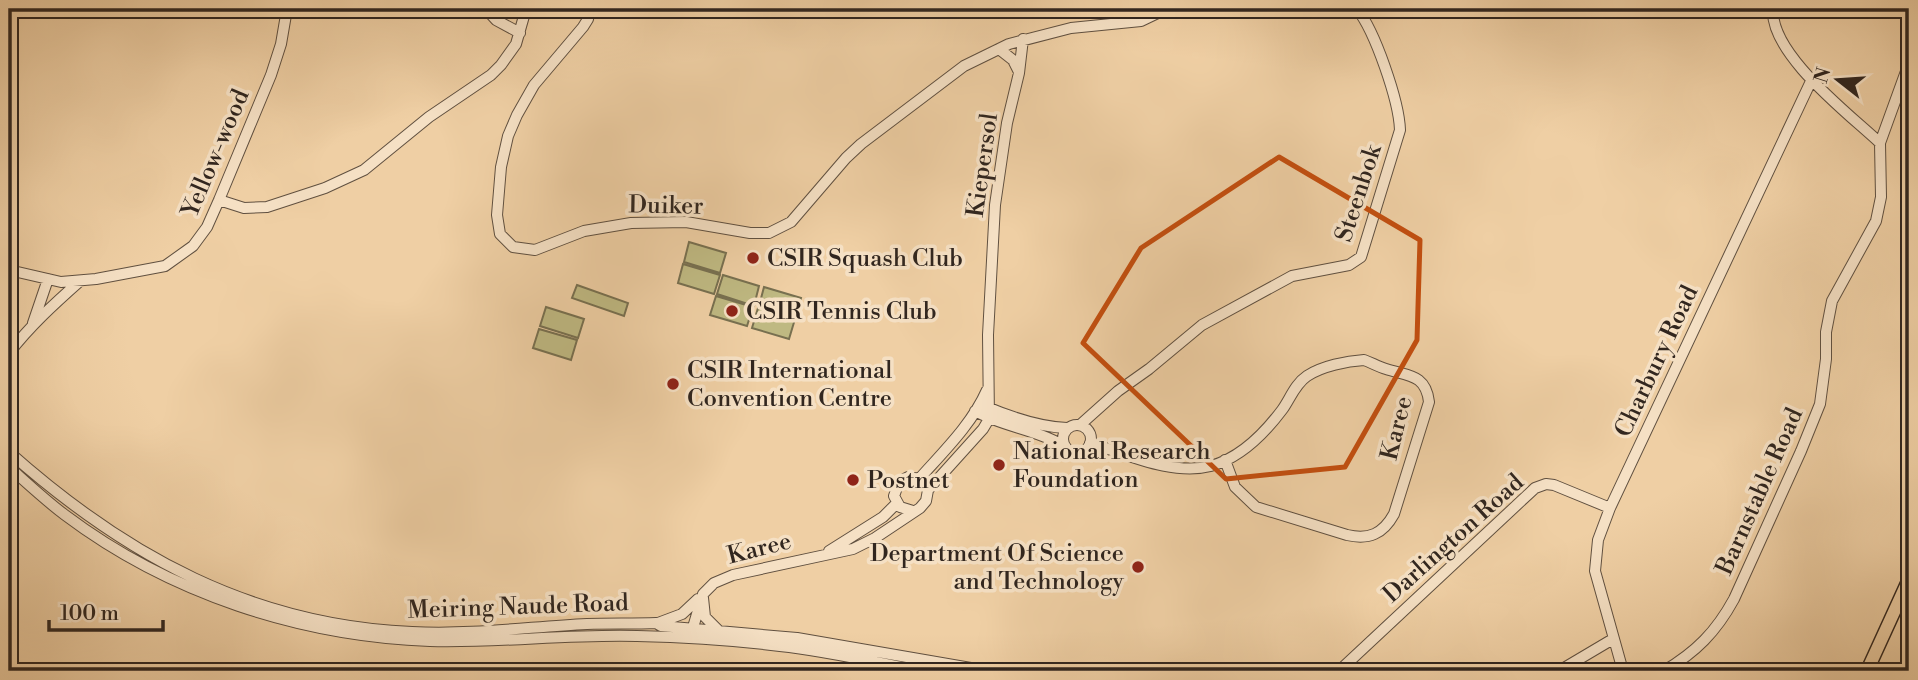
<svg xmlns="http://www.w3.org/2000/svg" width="1918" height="680" font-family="'Libre Bodoni',serif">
<rect width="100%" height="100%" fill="#efcfa4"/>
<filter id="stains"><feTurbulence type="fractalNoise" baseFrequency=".00286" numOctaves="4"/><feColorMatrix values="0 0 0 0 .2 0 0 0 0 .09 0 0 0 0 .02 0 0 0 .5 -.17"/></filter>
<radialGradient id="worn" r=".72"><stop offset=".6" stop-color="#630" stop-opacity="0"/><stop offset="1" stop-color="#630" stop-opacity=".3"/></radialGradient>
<path fill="#bfb982" stroke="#787050" stroke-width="2" d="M689,242L726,253L720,273L684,262Z
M683,264L720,275L714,294L678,283Z
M723,275L759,286L754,306L717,294Z
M577,285L628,303L624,316L572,298Z
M764,287L801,298L796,317L759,306Z
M716,296L753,307L747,326L710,315Z
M546,307L584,319L578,338L540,326Z
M758,308L795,319L789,339L752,328Z
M539,329L577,340L571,360L533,348Z"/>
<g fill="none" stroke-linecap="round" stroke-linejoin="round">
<defs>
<path id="minor" d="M486,9L496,20L520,33
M590,9L588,19L583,27L534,85L517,115L508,136L501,167L497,215L500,234L513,247L535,250L584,231L631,223L686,222L750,233H769L791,222L846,158L861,144L964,66L1009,44L1071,28L1141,21L1166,9
M1773,9C1770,54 1848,113 1880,143
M999,49L1013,60L1019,72
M219,200L244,208L267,207L325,188L364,170L429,117L491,75L501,65L516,44L526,9
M9,270L61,282L96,279L165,266L193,246L207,227L219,200L271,75L281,44L287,9
M33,323L48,279
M9,353C30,326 54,304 80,281
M987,407C1013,418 1039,427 1067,428
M975,411C1003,427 1036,429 1064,446
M1063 439a14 14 0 1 1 28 0a14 14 0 1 1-28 0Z
M1080,425L1118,391L1149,369L1202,325L1292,276L1349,265L1361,257L1400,130C1399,101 1375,31 1357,9
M1090,443C1127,454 1172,476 1211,466C1240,458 1264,434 1282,410C1290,399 1295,384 1307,376C1322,366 1347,361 1364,360C1372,363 1379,367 1386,369C1408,376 1426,374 1429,402L1394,514C1383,534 1369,540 1347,535L1256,507L1235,487L1225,460
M9,452C126,556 252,625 412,632C471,635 528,627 587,624C610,623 633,624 656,623L661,626L797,638L988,671
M9,467C27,483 45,500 65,515C170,594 300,636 430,641C499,643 568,634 637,636C685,637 733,640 780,646C827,651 874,662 921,671
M919,479C944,451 972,424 987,390
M928,490L983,429L989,419L988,335L995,205L1007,123L1019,73L1023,39
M829,551L883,517L897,503
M703,598L705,617L718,630
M658,623L682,614L698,599
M691,634L703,594L714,583L733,575L853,549L875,538L920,508L926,501L928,490L919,479L908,477L899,482L894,496L900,507L913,511
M1339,671L1535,488L1546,484L1554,485L1610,508
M1559,671L1613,639
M1623,671L1595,571L1598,540L1610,508L1812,79
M1664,671C1696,652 1716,632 1734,599L1801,451L1820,404L1826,359V332L1832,301L1876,221L1881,197L1880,143L1909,63"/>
<path id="major" d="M1867,671L1909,579"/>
</defs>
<use href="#minor" stroke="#605040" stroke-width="12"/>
<use href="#major" stroke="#31261f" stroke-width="15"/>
<use href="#minor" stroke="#f5e0c4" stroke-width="10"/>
<use href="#major" stroke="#efcfa4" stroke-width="12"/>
</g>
<path fill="none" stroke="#c34f10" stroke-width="5" stroke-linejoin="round" d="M1279,157L1420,240L1417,340L1345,467L1226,479L1083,343L1141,248Z"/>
<g fill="#8f2418" stroke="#f5e0c4" stroke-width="2.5">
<circle cx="753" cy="258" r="7"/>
<circle cx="732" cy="311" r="7"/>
<circle cx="673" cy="384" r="7"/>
<circle cx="999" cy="465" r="7"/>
<circle cx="853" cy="480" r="7"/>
<circle cx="1138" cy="567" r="7"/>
</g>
<g text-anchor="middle" stroke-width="7" stroke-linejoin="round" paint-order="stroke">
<g font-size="24" fill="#31261f" stroke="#f5e0c4">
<text transform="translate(215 153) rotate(-67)" y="8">Yellow-wood</text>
<text transform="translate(982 165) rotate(-82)" y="8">Kiepersol</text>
<text transform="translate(1358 193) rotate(-72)" y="8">Steenbok</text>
<text transform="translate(666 205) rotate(1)" y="8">Duiker</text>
<text transform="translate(1656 361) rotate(-65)" y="8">Charbury Road</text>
<text transform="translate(1396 428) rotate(-76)" y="8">Karee</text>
<text transform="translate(1759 491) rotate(-66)" y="8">Barnstable Road</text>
<text transform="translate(1453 538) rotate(-42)" y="8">Darlington Road</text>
<text transform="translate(759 548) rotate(-14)" y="8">Karee</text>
<text transform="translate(518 606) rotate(-2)" y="8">Meiring Naude Road</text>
</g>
<g font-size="24" fill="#31261f" stroke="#f5e0c4" text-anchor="start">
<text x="767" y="266">CSIR Squash Club</text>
<text x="746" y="319">CSIR Tennis Club</text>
<text x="687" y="378">CSIR International<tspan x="687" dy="28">Convention Centre</tspan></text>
<text x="1013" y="459">National Research<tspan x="1013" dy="28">Foundation</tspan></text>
<text x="867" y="488">Postnet</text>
<text x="1124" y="561" text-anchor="end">Department Of Science<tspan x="1124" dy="28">and Technology</tspan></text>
</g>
</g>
<rect width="1918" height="680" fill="none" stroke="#efcfa4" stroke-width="35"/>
<rect x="10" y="10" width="1897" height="659" fill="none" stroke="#31261f" stroke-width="3.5"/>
<rect x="18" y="18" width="1883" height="645" fill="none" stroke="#31261f" stroke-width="2"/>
<g transform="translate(1838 80) rotate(287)" stroke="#f5e0c4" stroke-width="5" paint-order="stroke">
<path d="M0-5L12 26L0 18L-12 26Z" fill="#31261f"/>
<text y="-10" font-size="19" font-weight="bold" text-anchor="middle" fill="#31261f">N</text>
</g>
<path d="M49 620v10h114v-10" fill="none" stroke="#31261f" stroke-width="3.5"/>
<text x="60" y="620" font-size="21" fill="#31261f" stroke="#f5e0c4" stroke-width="5" paint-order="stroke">100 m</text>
<rect width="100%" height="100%" filter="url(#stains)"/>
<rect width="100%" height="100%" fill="url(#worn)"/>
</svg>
